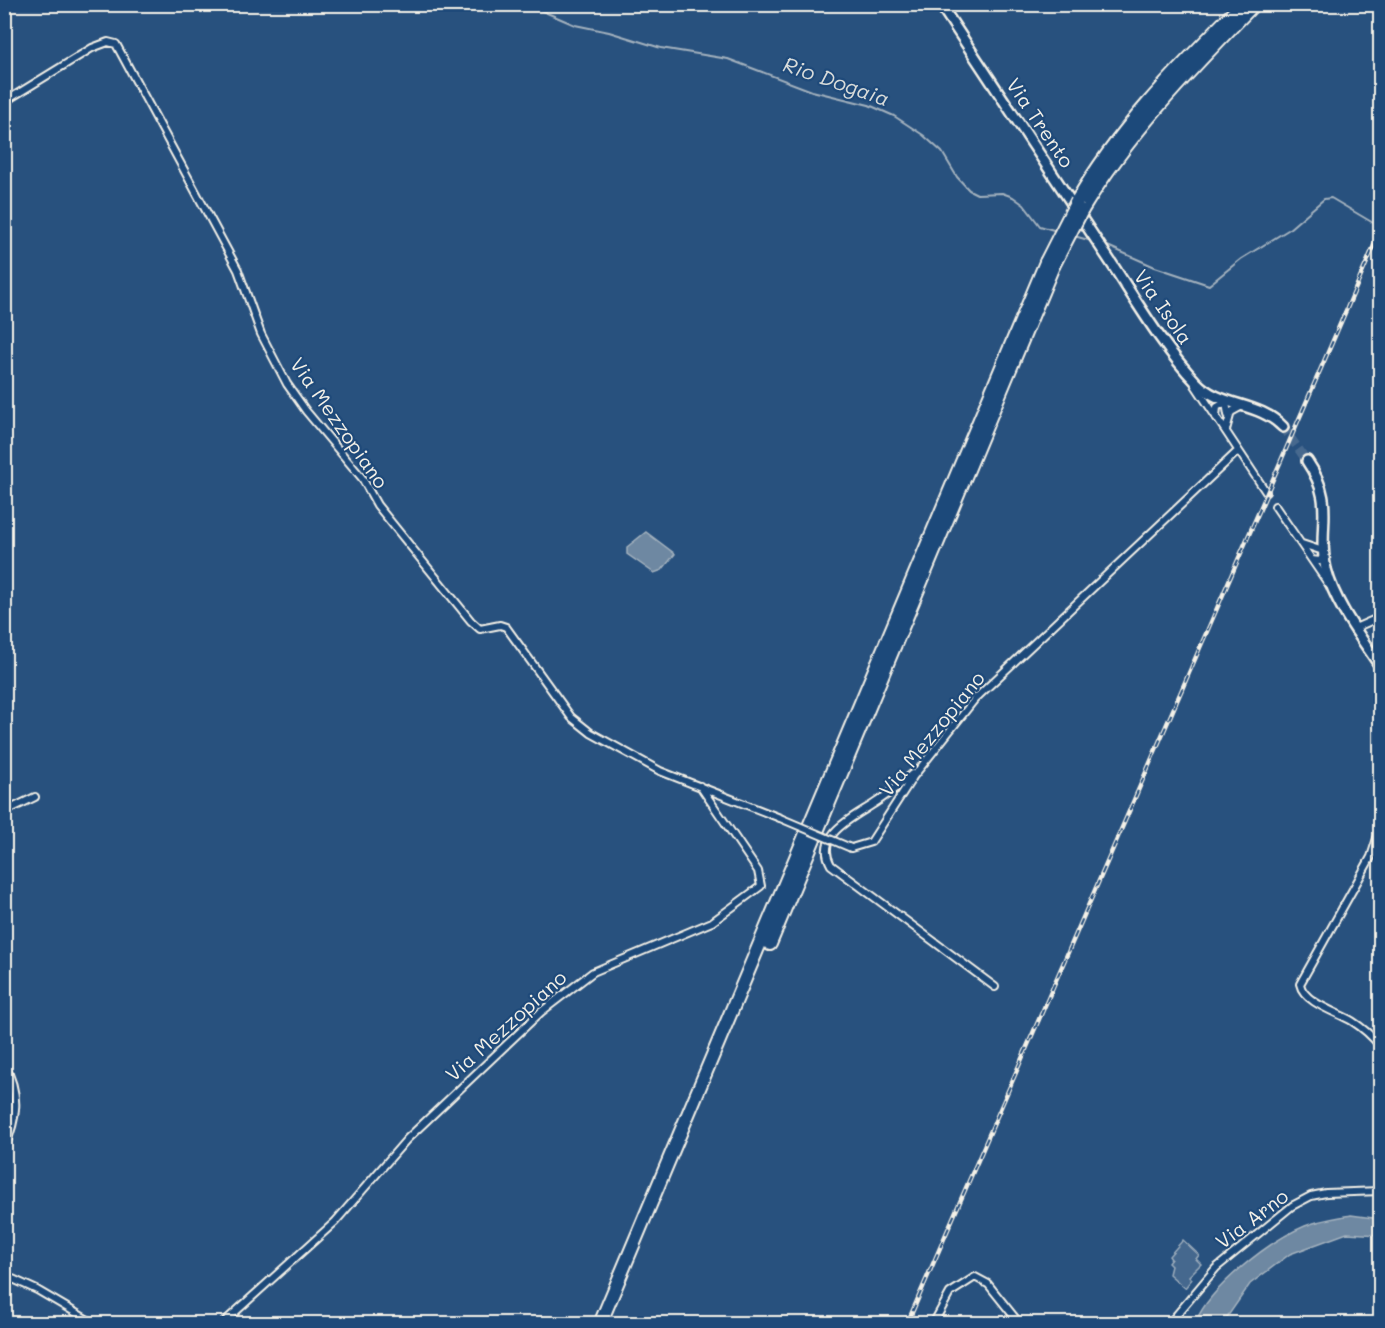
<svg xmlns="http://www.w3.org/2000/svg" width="1385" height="1328" font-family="Mali,sans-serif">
<rect width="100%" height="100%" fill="#28517e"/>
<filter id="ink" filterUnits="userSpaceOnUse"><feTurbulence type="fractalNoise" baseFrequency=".0167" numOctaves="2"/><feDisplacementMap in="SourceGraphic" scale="12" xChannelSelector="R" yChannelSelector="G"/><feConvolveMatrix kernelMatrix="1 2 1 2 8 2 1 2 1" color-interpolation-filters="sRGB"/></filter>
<g filter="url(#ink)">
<path fill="#45688e" stroke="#9cacbb" stroke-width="1.5" d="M1183,1240L1199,1255L1196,1259L1201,1264L1189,1276L1192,1279L1185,1288L1169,1274L1171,1266L1168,1263L1171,1259L1169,1256Z"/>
<path fill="#6e88a2" stroke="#a4b2be" stroke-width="1.5" d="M646,532L675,554L662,570L654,573L627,554V547Z
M1351,1215L1380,1219V1235L1347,1233L1290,1254L1250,1284L1223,1323H1195C1210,1287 1269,1241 1305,1226C1319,1220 1336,1218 1351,1215Z"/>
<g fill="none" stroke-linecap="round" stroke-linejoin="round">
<path stroke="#a4b2be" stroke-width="2" d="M526,4L575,25L609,32L661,48L728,59L812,91L869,105L894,116L923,135L942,152L957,177L969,190L977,194L1002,193L1013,197L1024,205L1040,226L1057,231
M1074,236L1092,241
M1103,244L1155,267L1209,285L1241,259L1288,230L1324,199L1331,198L1380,227"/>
<path stroke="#47698e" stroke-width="9" stroke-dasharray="9 4.5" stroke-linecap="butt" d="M1283,427L1307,461"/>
<defs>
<path id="street" d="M4,102L92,48L108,42L116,44L238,270L261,334L287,384L306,411L362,478L377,505L471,621L480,629L500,625L506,627L571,717L591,733L660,771L780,818
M1195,385L1266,492
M1216,417L1217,407L1226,402L1228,415
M1226,430L1231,412L1242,406
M1275,506L1329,585
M1302,544L1323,551L1325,555L1320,561L1312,560
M1355,628L1380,617
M912,774C901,784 890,793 878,801C857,816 813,833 831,865L995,987
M4,812L35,797
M1380,829L1371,857L1300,984C1304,1003 1337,1012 1352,1021C1363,1028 1372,1036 1380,1046
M851,848L871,842L913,777L975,699L1238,451
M4,1064C21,1094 17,1119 4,1149
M4,1275L37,1290L95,1324
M222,1324L335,1222L407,1139L541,1012L593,972L712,922L761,886L758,871L700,786
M933,1324L950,1293L975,1277L988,1284L1020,1324
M1169,1324L1216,1268L1292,1206L1311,1196L1326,1193L1380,1191"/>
<path id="secondary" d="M940,4C995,87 1049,169 1104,252C1133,295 1160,344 1196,382C1220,408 1258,401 1283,427
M1307,461C1337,505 1316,526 1326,569C1335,604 1360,636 1380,666"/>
<path id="highway" d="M1077,201C1120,126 1182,65 1242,4
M1082,210C1129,132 1191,69 1254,4
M770,944L1053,266
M600,1324L1046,262"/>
</defs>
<use href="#street" stroke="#f4f1e8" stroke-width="10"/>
<use href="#secondary" stroke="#f4f1e8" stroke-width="14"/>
<use href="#highway" stroke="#f4f1e8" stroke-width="16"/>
<use href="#street" stroke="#1f4a7a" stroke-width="6"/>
<use href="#secondary" stroke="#1f4a7a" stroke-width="9"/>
<use href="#highway" stroke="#1f4a7a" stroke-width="12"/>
<defs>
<path id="rail" d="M907,1324L1380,232"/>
</defs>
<use href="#rail" stroke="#f4f1e8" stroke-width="4.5"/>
<use href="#rail" stroke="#1f4a7a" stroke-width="2" stroke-dasharray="7" stroke-linecap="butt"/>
<defs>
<path id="street-bridge" d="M780,818L851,848"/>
<path id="highway-bridge" d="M1046,262L1077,201
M1053,266L1082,210"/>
</defs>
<use href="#street-bridge" stroke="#f4f1e8" stroke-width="10" stroke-linecap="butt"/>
<use href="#highway-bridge" stroke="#f4f1e8" stroke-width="16" stroke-linecap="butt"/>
<use href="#street-bridge" stroke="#1f4a7a" stroke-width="6"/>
<use href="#highway-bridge" stroke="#1f4a7a" stroke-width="12"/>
</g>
</g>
<g text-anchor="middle" stroke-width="4.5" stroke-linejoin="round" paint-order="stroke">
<g font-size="20" fill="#f4f1e8" stroke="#1f4a7a">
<text transform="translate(1040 123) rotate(56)" y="7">Via Trento</text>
<text transform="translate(1163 307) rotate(55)" y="7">Via Isola</text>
<text transform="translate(339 423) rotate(55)" y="7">Via Mezzopiano</text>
<text transform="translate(932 734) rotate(-51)" y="7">Via Mezzopiano</text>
<text transform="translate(506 1026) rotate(-42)" y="7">Via Mezzopiano</text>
<text transform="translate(1252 1219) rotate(-37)" y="7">Via Arno</text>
</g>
<g font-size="21" font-style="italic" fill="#d9dcda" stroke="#1f4a7a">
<text transform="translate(836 82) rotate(19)" y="7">Rio Dogaia</text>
</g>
</g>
<rect width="1385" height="1328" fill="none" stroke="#1f4a7a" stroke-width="24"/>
<rect x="12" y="12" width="1361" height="1304" fill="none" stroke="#f4f1e8" stroke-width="2" filter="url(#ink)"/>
</svg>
